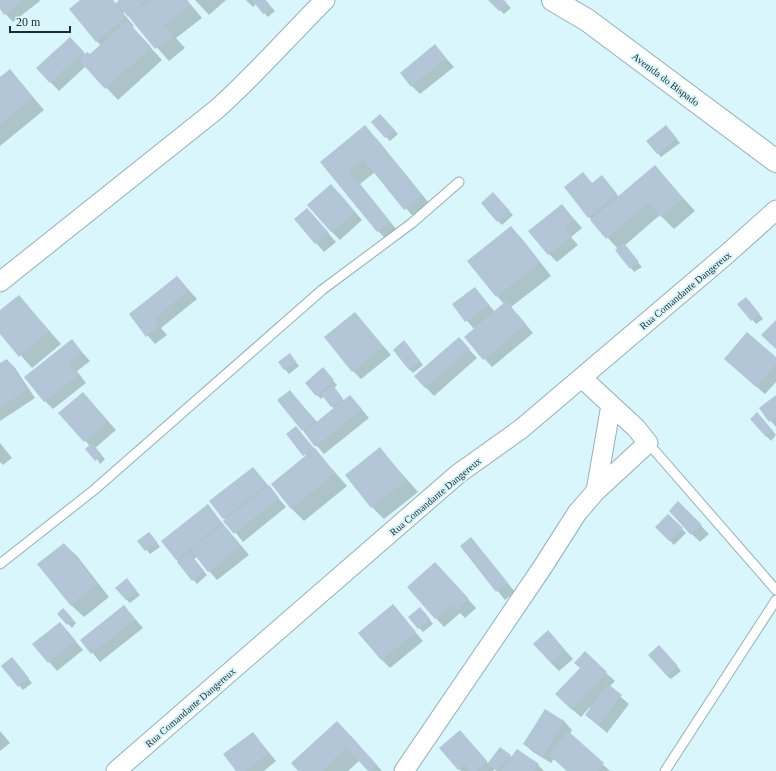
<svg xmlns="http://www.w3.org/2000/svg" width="776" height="771" font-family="Georgia,serif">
<rect width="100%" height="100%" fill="#d8f6fb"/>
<path fill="#0003" d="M0,0H39L40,1L13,22L0,8Z
M82,0H113L116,4L120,0H187L202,18L176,38L185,48L169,61L135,23L125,12L123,13L134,26L132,27L162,60L118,100L86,66L59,91L37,68L78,46L86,55L90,56L101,46L71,9Z
M195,0H226L209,15Z
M246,0H265L275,11L268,17L256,4L253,7Z
M489,0H503L511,8L504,14Z
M435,46L454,67L420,94L412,86Z
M10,70L44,110L0,146V79Z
M384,119L398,134L390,141L372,122Z
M364,127L377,139L433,208L417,221L375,172L360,184L401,235L391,244L378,231L321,162Z
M670,130L680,143L661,157L647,141Z
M655,167L695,211L674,229L660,215L624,246L642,267L634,272L618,249L589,217L583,173L593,184L602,177L619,197Z
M339,193L362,220L340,240L331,231Z
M497,198L513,215L502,225L498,221Z
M562,205L582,228L571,237L578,245L557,262L549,254Z
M307,209L336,242L324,252L316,243Z
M511,227L523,240L551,276L511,307L533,333L492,367L465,337L474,329L453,304L475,288L495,312L504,304L497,296Z
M177,277L197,299L161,328L167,335L155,344L130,315Z
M19,296L61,344L32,368L0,332V312Z
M750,302L763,319L756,324L739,304Z
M355,313L391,355L361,379L353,371Z
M72,341L90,361L77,371L86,383L53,409L45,401Z
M408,346L423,365L413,373L409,369Z
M467,347L477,358L434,396L415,376Z
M293,358L299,366L289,374L279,362Z
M725,359H776V382L765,394Z
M7,360L15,368L35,398L0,421V364Z
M326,373L337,385L334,388L344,401L350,396L369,418L324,454L303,430L290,391L317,422L334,409L324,396L321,399L317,395Z
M776,396V427L760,408Z
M91,402L116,430L95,448L105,459L100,464L90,446L60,413Z
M761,417L776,435L771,441L751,419Z
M299,431L347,486L304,521L291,508L306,457Z
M0,443L12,458L3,465L0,462Z
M380,449L418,492L384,519L372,507Z
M253,468L286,507L243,542L210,501Z
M678,502L709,534L700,542L692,534Z
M208,506L249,555L217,580L197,557L194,559L207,575L197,584L176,559Z
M668,515L686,533L674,545L656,527Z
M153,537L160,547L150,554L139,541Z
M471,538L515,592L505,600L461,546Z
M64,544L77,556L109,597L84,617L71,605Z
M443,572L476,608L465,618L460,613L444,627L408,587Z
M130,584L140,595L130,603L126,599Z
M124,606L143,628L100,662L82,640Z
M393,606L423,641L390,668L381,659Z
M63,610L76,623L72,628L59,614Z
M424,612L433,624L423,632L409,617Z
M60,623L83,650L57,671L34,644Z
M556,640L573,659L559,671L551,663Z
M663,650L681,671L671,679L667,676Z
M15,662L32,683L23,690L2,666Z
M581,668L606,673L615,681L609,687L629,704L607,733L586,715L591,708L590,707L581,717L564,702Z
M545,710L564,721L572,730L570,734L610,771H567L554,759L551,763L533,752L524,744Z
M0,731L10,743L0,751Z
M253,733L276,761L264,771H237Z
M350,735L382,771H370L360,760L348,771H300Z
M468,740L489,764L510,756L538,765L544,771H497L495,769L493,771H461L441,748Z"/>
<path fill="#b2c6d7" d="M0,0H23L4,15L0,9Z
M80,0H112L126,17L96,42L69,9Z
M119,0H146L128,17L116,3Z
M150,0H186L190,5L164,25L173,36L155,49L129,17Z
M252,0H266L271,7L263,14Z
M488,0H504L507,3L499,11Z
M127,21L151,47L105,89L79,60L87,52L90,54Z
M70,37L84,52L50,83L36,68Z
M435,44L446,58L411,87L400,73Z
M10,69L33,97L0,124V77Z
M380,114L395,130L385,138L371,122Z
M365,125L422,195L404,210L363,159L348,171L390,222L377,232L320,162Z
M666,125L677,139L657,154L646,141Z
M655,165L683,198L661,217L648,203L606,239L590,220Z
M583,172L592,183L602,175L617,194L588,218L564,187Z
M331,184L355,212L331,232L307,205Z
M493,192L510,211L497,222L481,203Z
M562,204L574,220L564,228L571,236L548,255L528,231Z
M307,208L329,233L315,244L294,219Z
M511,226L540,263L496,297L467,261Z
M624,243L639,262L630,269L615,250Z
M177,276L189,290L154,319L159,326L146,337L129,314Z
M475,287L489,305L465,322L452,304Z
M19,295L49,331L19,357L0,334V310Z
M746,297L760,314L751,321L737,304Z
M506,301L526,324L483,360L464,337Z
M355,312L383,346L352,372L324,337Z
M776,320V349L761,335Z
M747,332L776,357V364L756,387L724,359Z
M459,337L470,349L425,388L414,376Z
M72,339L82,352L69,362L79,375L44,402L24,377Z
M404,340L420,361L409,370L393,350Z
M290,353L296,362L284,370L278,362Z
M7,359L27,389L0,408V363Z
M323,367L334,380L316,396L305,383Z
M333,385L343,399L331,407L321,394Z
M290,390L315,421L302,431L277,400Z
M83,392L108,421L84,442L58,413Z
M350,395L362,409L315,447L304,432Z
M776,395V416L769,422L759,408Z
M757,412L773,431L766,437L750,419Z
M296,426L313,448L303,456L286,434Z
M92,443L102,455L95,461L85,449Z
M380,447L406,480L371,508L345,475Z
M315,448L335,473L291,509L271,484Z
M253,467L267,484L223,519L209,501Z
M269,485L279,498L234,534L223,521Z
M678,501L702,525L691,535L669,511Z
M208,504L222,523L176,560L161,541Z
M668,514L683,528L669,541L655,527Z
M223,524L241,547L208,572L191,550Z
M149,532L157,542L145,551L137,541Z
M471,537L508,583L496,592L460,546Z
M64,543L97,584L71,606L37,564Z
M189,552L204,571L192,581L177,562Z
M435,562L469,599L456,610L451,605L435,619L407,587Z
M127,578L137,591L126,600L115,588Z
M393,604L416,632L381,660L358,633Z
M124,605L135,619L91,654L80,640Z
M420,607L430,619L418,629L408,617Z
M63,608L73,619L67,625L57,614Z
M60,622L76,641L48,663L32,644Z
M548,630L565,650L551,663L533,644Z
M659,645L678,666L667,676L648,655Z
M585,651L607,672L572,710L555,694L580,668L574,663Z
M12,657L29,678L18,687L1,666Z
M608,684L622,695L598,725L585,715Z
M545,709L564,721L543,756L523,744Z
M337,721L377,765L371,771H368L347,748L322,771H298L291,763Z
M460,730L487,761L476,771H470L464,764L458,770L439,748Z
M568,731L604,763L597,771H567L549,755Z
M253,732L269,753L245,771H236L223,754Z
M500,747L511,755L497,771L487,764Z
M517,749L539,764L534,771H501Z"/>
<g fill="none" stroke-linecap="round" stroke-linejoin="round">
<defs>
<path id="service" d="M648,443L776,590
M0,564L94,490L322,290L412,223L459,182
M665,771L776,600"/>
<path id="minor" d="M0,282L217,109C255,75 289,36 325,0
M596,491L611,405
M116,771L458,474L521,429L727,254L776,210
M404,771L542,568L577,513L596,491L648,443L636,428L582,378"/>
<path id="secondary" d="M553,0L587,20L776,161"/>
</defs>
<use href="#service" stroke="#94b0b5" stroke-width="11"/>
<use href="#minor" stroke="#94b0b5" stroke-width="21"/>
<use href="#secondary" stroke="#94b0b5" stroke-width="24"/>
<use href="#service" stroke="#fff" stroke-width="9"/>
<use href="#minor" stroke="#fff" stroke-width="19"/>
<use href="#secondary" stroke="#fff" stroke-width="22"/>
</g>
<g text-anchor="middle" stroke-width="4" stroke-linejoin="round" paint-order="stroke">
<g font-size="10" fill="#1f2a2c" stroke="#d8f6fb">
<text transform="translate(666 79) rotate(37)" y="4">Avenida do Bispado</text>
<text transform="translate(685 290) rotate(-40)" y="4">Rua Comandante Dangereux</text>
<text transform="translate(435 496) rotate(-40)" y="4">Rua Comandante Dangereux</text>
<text transform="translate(190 707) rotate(-41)" y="4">Rua Comandante Dangereux</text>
</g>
</g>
<path d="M10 26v6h60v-6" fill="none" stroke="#1f2a2c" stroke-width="2"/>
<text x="16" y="26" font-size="12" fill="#1f2a2c" stroke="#d8f6fb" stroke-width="3" paint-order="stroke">20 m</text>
</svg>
